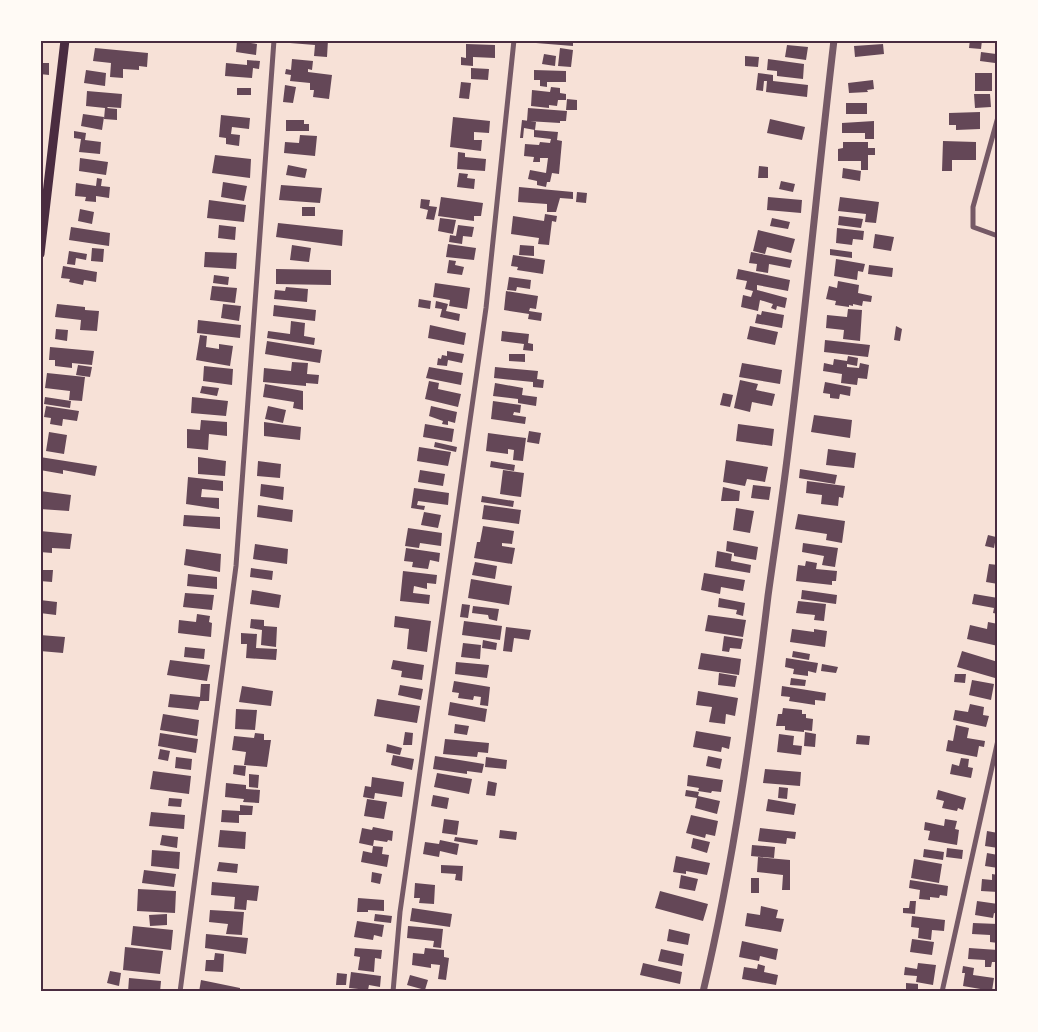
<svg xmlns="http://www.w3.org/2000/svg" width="1038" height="1032" font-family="'Golos Text',sans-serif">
<rect width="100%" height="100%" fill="#f7e1d7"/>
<path fill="#644757" d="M290,40H328L327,57L314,56L315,45L290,43Z
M536,40H573V46L536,43Z
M970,40H982L981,49L969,48Z
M237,41L257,44L256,55L236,52Z
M466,44L495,45V58L473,57V66L461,65V57L466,58Z
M883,44L884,54L855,57L854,46Z
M787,45L808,47L806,60L785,57Z
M95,48L148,53L147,67L139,66V70L123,69V78L110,77L111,63L93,61Z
M560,48L573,50L571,67L558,66Z
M981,52L996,54L995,63L980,61Z
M544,54L556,56L555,66L542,64Z
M745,56L759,57L758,67L745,66Z
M292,59L313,61L312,70L308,69V72L332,75L329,99L313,97L314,90H310V83L290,81L291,75L285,74L286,69L291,70Z
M768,59L804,64L803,79L777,76V71L767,70Z
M247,60L260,61L259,69L253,68L252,78L225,76L226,63L247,65Z
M40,63H49V75L40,74Z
M471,68L489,69L488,80L471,79Z
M86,70L106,73L105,86L84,83Z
M534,70L566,71V82H547V87L540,86V80H534Z
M758,73L773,75V81L808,85L807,97L766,92L767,81H764L763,91L756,90Z
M975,73H992V91H975Z
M873,80L874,89L867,90L868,92L849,93L848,83Z
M461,82L471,83L469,99L459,98Z
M285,85L296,87L293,103L283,102Z
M551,87L560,88V93L566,94V100H558L557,106L549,105V108L531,106L532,90L550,92Z
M237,88H251V95H237Z
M87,91L122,94L121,108L108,107L107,108L117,109V120L104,119L105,108L86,106Z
M974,94H990L991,107L975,108Z
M567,99L577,100V110H566Z
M846,103H867V114H846Z
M528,108L567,111L566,121H560V123L527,121Z
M980,112V129L956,130V125H949V113Z
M83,114L104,117L102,130L81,126Z
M221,115L250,118L249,129L232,127L231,134L240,135L239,146L226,144V138L219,137Z
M453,117L490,121L489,133L474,132V140H482L481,151L450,147Z
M770,119L805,127L802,140L767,133Z
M286,120H304V124H309V131H286Z
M522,120L536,122L535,130L524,128L523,138H520Z
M874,121V139H865V133H842V123Z
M534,130L558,132L557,140L562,141L559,174L552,173L550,182H547L546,187L537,185V181L528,179L530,170L546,173L548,158H540V162H533L534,157L524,156L525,144L539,145L540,142L550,143L551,139L534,137Z
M74,131L86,133L85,140L101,142L100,154L79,152L81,139L74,138Z
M300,135L317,136L315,156L284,153L285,142L299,143Z
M943,141L976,142V160H952V171H942Z
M843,142H868V148H875V155H868V170H861V161H838V149L843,148Z
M458,152L465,153V157L486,159L485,171L457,169Z
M215,155L251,159L250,178L212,173Z
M80,158L108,162L106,175L79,171Z
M288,165L307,169L305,178L286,175Z
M759,166L768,167V178H758Z
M843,168L861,171L860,181L842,178Z
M459,173L468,174L467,178L475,179L474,189L457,187Z
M97,178L102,179L101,186L110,187L109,198L96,196V202L85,201L86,197L75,196L76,183L96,186Z
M781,181L795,184L793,192L779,189Z
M223,182L247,186L244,201L221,197Z
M281,185L322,188L320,203L279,200Z
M519,187L573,192V199L560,198L556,212H547V204L518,202Z
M577,192L587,193L586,203L576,202Z
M441,197L483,203L481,216H474V221L438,216Z
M768,197L802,200L801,213L767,210Z
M840,197L879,202L876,223L865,222L866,214L838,211Z
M421,199L430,200L429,206L437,207L434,220L426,219L428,210L420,208Z
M209,200L246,205L244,222L207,218Z
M302,207H315V216H302Z
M80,209L94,212L92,224L78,221Z
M545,214L557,216L556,222L552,221L549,245L538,244L539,238L511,234L513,216L544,221Z
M839,216L863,219L861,228L838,225Z
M440,218L456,220L453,234L438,231Z
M772,218L790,222L788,229L770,226Z
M278,223L343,230L342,246L276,237Z
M219,225L236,227L235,240L218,238Z
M458,225L474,227L472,237L463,236L462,244L449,242L450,235L456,236Z
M71,227L110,233L109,246L69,240Z
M837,228L864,231L863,240L853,239L852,245L836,243Z
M758,230L795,239L791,253L767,247L765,254L753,251Z
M875,234L894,237L891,251L873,248Z
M448,244L476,248L474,260L446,257Z
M292,245L311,248L309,262L290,260Z
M520,245L534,246V256L519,255Z
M92,248L104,249L103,262L91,261Z
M830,249L852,252V258L830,255Z
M69,251L87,254L86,260L76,258L75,265L67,264Z
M205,252L237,253L236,269L204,267Z
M751,252L792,260L790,268L769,264L768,273L756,271L757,264L749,263Z
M513,255L545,260L543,274L517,270L518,267L511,266Z
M836,259L865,264L863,272L858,271L857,280L834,276Z
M449,260L456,261L455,265L464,267L462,275L447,273Z
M869,265L893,268L892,277L868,274Z
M63,266L97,272L96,282L84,280L83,285L69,282L70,279L61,278Z
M276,269L331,270V285L276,284Z
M738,269L790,280L788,291L757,285V290L787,298L785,308L777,306L776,310L771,308L773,304L760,300L758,311L741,307L743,295L751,297L753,291L745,289L747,281L736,279Z
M214,275L229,277L228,285L213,283Z
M509,277L531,280L530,289L517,287L516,291L507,290Z
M838,281L859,285L858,293L872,296L871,302L863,301L862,306L853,304V306L849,305V307L835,305L836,301L826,299L829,286L837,288Z
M435,283L470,288L467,309L449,306L450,300L433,297Z
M212,286L237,288L235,303L210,300Z
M286,287L308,289L307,302L274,299L275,290L285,291Z
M506,291L538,296L536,309L530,308L529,311L542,313L541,321L528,319L529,314L504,310Z
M419,299L431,301L430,309L418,307Z
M436,301L448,304L446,311L460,314L459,321L440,317L442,309L435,308Z
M57,304L85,307V310L99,311L97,331L80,330L81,320L55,317Z
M223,304L241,306L239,321L221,318Z
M274,305L316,310L315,321L273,316Z
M848,309L862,310L860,341L843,339L844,330L826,328L827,315L847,317Z
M762,311L784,315L782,328L755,323L757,314L761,315Z
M198,320L241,325L240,338L197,333Z
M291,321L305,323L304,336L315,338L314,345L267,338L268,331L290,334Z
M430,325L466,333L464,345L428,338Z
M750,326L778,332L775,345L747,339Z
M896,326L902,329L900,341L894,340Z
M56,329L68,330L67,341L55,339Z
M502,331L529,334L528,343L533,344V351L523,350L524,344L501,341Z
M200,335L207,336L206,347L219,349V344L233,346L230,366L196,360Z
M825,340L870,345L868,357L824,352Z
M267,341L322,350L320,363L265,354Z
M50,347L94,351L92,365L72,363V368L55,366V360H49Z
M447,351L464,354L462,363L448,360L447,366L437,365L438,358L441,359L442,355L447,356Z
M509,354H525V362L509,361Z
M848,356L858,358L857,366L847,364V367L859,368L860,363L869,365L867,379L858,378L857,385L841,383L842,374L823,371L824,363L833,365L834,359L847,361Z
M292,362L308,363L307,374L319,375L318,384L306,383V386L263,382L264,368L291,371Z
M742,363L782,370L780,384L739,377Z
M78,365L92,367L90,377L76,375Z
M204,366L233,369L232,385L203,381Z
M429,367L463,373L461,385L426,378Z
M495,367L538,371L537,379L544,380L543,388L533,387V382L494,378Z
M47,373L85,377L82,401L69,400L70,391L45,388Z
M740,380L758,384L756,390L775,394L772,406L752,402L750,412L734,408Z
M429,381L439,383L438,389L461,394L458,407L425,399Z
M825,382L851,387L850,396L840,394L839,399L830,398V394L823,393Z
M495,383L523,388L522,395L537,397L536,406L518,403V399L493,396Z
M265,384L303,391V410L293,408L294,402L263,397Z
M202,386L219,388L217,396L200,393Z
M723,393L733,395L730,407L720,405Z
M45,397L71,401L70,408L44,404Z
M192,397L228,401L226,416L191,413Z
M493,401L521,405L520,413L514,412L513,415L526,417L525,424L491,419Z
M46,406L79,411L77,421L63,419L62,426L50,424L51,418L44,417Z
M268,406L286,410L283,423L265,419Z
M431,406L457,412L455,423L448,421V425L442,424L443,421L429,416Z
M814,415L852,420L850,438L811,432Z
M201,420L227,422V436L209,434L208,450L187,448V429L200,430Z
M264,422L301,427L300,440L264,436Z
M425,424L454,429L452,442L423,437Z
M738,424L774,429L772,446L736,441Z
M529,431L541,433L539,444L527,442Z
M49,432L67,435L64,454L46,451Z
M488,433L526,438L523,461L513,460L514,450L508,449V454L486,451Z
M435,442L457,447L456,452L434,447Z
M419,447L451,452L448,466L417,461Z
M828,449L856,453L854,468L826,465Z
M40,457L97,466L95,476L63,470V474L40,470Z
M198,457L226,461L225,476L198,474Z
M726,460L768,467L765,482L747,479L745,486L723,482Z
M258,461L281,464L280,478L257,476Z
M491,461L515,465L514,471L490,467Z
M800,469L837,475L835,484L799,478Z
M420,470L445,474L443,486L418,482Z
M503,470L524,473L521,497L500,494Z
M188,477L223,481V491L202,489L201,497L219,498V509L186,504Z
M807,481L845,486L843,498L839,497L838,506L821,504L822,495L806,493Z
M261,484L284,487L283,500L260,496Z
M753,485L771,487L769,500L751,498Z
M723,487L740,491L739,501H721Z
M414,488L449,493L448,505L418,501L417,505L425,506L424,510L411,508Z
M40,491L71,495L69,511L40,509Z
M482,496L514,501L513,507L481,502Z
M258,505L293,510L292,522L257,517Z
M484,505L521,510L519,524L482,519Z
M736,508L754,511L750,533L733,530Z
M424,512L441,515L438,528L421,525Z
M798,514L845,521L842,543L826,540L827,534L795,529Z
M184,515L220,517V529L183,526Z
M483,526L514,531L512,544L502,543V546L515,548L512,564L474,558L477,542H480Z
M408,528L442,533L441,546L420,543L419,548L405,546Z
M40,531L72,534L70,549L52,548V553L40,552Z
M988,535L996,537L994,548L985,546Z
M727,541L758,547L756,560L734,556V553L726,551Z
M803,543L838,548L835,567L822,565L824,556L802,552Z
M255,544L288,549L287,564L253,559Z
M406,548L440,553L439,562L430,560L428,569L412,567L413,562L404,561Z
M186,549L221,554L220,572L184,565Z
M717,551L732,554L731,561L751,565L750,573L715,567Z
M806,561L817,563L816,569L837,571L836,581H832V585L796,581L798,565L805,566Z
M475,562L497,566L495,579L472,575Z
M989,564L998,565V584L986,582Z
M251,568L273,571L272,580L250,577Z
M40,570H53L52,582L40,581Z
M403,571L437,575L436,584L427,583V589L414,586L413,593L430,595L429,604L400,601Z
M704,573L745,580L743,591L721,587L720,594L701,590Z
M188,574L217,577V589L187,586Z
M471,579L512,586L509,605L468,598Z
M252,590L281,595L279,608L250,604Z
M802,590L837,595L836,604L801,599Z
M185,593L214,595L212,610L183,607Z
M974,594L998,598V614L993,613L994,608L972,604Z
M719,598L745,603L743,616L736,614L737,610L718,607Z
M40,600L57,602L56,615L40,613Z
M798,601L826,604L824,621L814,620L815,615L796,613Z
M462,604L470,605L468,618L460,617Z
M473,606L499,609L497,621L489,619L488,615L472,613Z
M197,614L210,616L209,622L212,623L211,637L178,633L179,620L196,622Z
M708,615L746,620L743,637L705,631Z
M395,616L431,621L427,652L407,649L409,629L394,627Z
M251,619L264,620V626L277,627L276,647L261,645L262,630L250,628Z
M464,621L502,626L500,640L462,635Z
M988,622L998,624V646L967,639L970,625L987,629Z
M506,627L531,630L529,640L514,638L512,652L503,651Z
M792,629L814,632V629L827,631L825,647L790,642Z
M241,633L257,634L256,648L277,649L276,660L246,658L247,644H241Z
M40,635L65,637L63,653L40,651Z
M724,636L743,639L741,649L730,648L729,652L722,651Z
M483,640L497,643L496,650L482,648Z
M463,643L481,645L480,659L461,657Z
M185,647L205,649L204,659L184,657Z
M793,651L810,654L809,660L792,657Z
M962,651L998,662L995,678L957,667Z
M701,653L741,659L739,675L698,669Z
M786,658L818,663L816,673L808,671V676L793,674L794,669L785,667Z
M170,660L210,665L207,681L167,675Z
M393,660L424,665L422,680L401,677L402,671L391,669Z
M456,662L489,665L487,678L455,674Z
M822,664L838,667L836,673L821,671Z
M719,673L737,676L735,687L718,685Z
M955,674H966L965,683L954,682Z
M791,678L806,680L805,686L790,685Z
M972,680L994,684L991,700L969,695Z
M454,681L490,687L488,706L480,705L481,697L474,696L473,700L458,698L459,693L452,692Z
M201,684H210L209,701H200L198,710L168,707L170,694L200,697Z
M400,685L423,689L421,700L398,695Z
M242,686L273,691L271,706L239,702Z
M782,686L826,693L825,701L815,700V705L789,701L790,697L781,696Z
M698,691L738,698L735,716L726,714L725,724L709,722L712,707L696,705Z
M377,699L420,706L417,723L374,716Z
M450,702L487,709L485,722L448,715Z
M970,704L984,707L983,715L989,716L986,727L953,720L955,710L968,712Z
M783,708L802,710V714H806V718L813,719L812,731L804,730V732L785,730V726H776L778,714H782Z
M236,709L257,710L255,730L235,729Z
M163,714L199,720L197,736L160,730Z
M455,724L469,726L467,735L454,733Z
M956,725L969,728L967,738L985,741L984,747L979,746L977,757L946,751L948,740L953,741Z
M696,731L731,737L729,749L722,747L721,752L693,747Z
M405,732L413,733L412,745H403Z
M805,732L816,734L815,747L804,746Z
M160,733L198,739L196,753L158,746Z
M255,733L264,734V740H271L267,767L244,765L246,752L232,750L234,736L254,738Z
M779,734L794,736L793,745L802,746L801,755L777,752Z
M857,735L870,736L869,745L856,744Z
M445,739L489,743L488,753L478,752L477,757L443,754Z
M387,744L402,748L400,755L386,752Z
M160,749L170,751L168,761L158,759Z
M393,755L414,759L412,770L391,765Z
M435,756L484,764L482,773L467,771V774L433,769Z
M708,756L722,759L720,769L706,766Z
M176,757L192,759L191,770L175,768Z
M486,757L507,760L506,769L485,767Z
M961,758L969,759L968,767L973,768L971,778L950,774L952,764L959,766Z
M234,765L246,766L245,776L233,774Z
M765,769L801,772L800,786L763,783Z
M153,771L191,776L189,794L150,789Z
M437,773L472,779L469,794L434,787Z
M249,774L259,775L258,788L249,787Z
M688,775L723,780L721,792L712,791L711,793L698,791L699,788L687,786Z
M372,777L404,782L402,797L375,793L374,799L363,797L365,786L371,787Z
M488,781L497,783L495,796L486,795Z
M226,783L246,785V789L260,790L259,803L243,802L244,799L225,797Z
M779,787L788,788L787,799L778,798Z
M686,790L699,792L698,796L720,801L717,814L695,808L697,798L685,796Z
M938,790L966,798L963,810L958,808L957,811L942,808L944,801L936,799Z
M433,795L449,798L447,809L431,806Z
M169,798L182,799L181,807L168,806Z
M367,799L387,802L384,819L364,816Z
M768,799L796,804L794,815L766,811Z
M240,805L253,806L252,815H239V823L221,822L222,810L240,811Z
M151,812L185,815L184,829L149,826Z
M691,815L718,821L715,836L706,834L705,838L686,833Z
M444,819L459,821L457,835L442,833Z
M945,819L957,821L955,829L959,830L957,845L928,840L930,831L924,830L925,822L944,826Z
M373,827L393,831L392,841L388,840L387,842L374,840L373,846L383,847L382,854L389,855L387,867L361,862L363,851L372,853L373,846L359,843L362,828L372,830Z
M760,828L796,832L795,839L787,838L786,844L758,841Z
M220,830L246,832L245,849L218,847Z
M500,830L517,832L516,840L499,838Z
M987,831L998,833V848L985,846Z
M162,835L178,837L177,848L160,845Z
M455,837L478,840L477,845L454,841Z
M693,838L710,842L707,853L691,848Z
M440,840L459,844L457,855L440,851L439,857L423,854L425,842L439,844Z
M752,845L775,847L774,858L751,856Z
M947,848L963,850L962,859L946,857Z
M924,849L944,852L943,860L923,857Z
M152,850L180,852L179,869L151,866Z
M987,853L998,855V868L985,866Z
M676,856L710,863L707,875L686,871V874L673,872Z
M758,857L790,860V890H782L783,875L757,872Z
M914,859L942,864L939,883L911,878Z
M219,862L238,864L237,873L217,871Z
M441,865L463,866L462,881L455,880L456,874L441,873Z
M144,870L176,874L174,887L142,883Z
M372,872L382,874L380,884L371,882Z
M992,874L998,875V892L981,891L982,879L992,880Z
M681,875L698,879L695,891L679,888Z
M751,878H759V893H751Z
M910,880L948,886L947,896L940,895L939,898L930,897V900L919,899L920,890L909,888Z
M212,882L259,886L257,901L247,900L246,910L234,909L235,897L211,895Z
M415,883L435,885L434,904L419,903L420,898H414Z
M138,889L176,891L175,913L137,911Z
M660,891L708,904L703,921L655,908Z
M358,898L384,900V911L368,910V912H357Z
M910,901H916L915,914L903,913V908H909Z
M977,901L998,904V914L994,913L993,918L975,915Z
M761,906L778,910L776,918L784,919L781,932L745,926L747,913L760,915Z
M412,908L452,914L450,927L410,921Z
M210,910L244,912L242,935L226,934L228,924L209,922Z
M167,914V925L150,926L149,915Z
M375,914L392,916L391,923L374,921Z
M912,916L945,920L944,931L932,930L931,940L918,938L919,928L911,927Z
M357,921L384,925L382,937L374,935L373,940L354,937Z
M973,923L998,924V943L990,942V935L972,934Z
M133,926L173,930L171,950L131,945Z
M408,926L443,929L441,948L433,947L434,941L407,938Z
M669,929L690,934L688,945L667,941Z
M206,934L248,938L246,954L205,948Z
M912,939L934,942L932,955L910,952Z
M742,941L778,949L776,960L760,956L759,961L739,957Z
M125,947L163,951L160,974L123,970Z
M355,948L382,950L381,959L375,958L374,972L358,970L360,957L354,956Z
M425,948L444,950V957L449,958L446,980L438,979L440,965L431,964V968L412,965L413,953L424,954Z
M969,948L998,950V962H992L991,967H985V960L968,959Z
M661,949L684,954L682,966L658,961Z
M215,953L224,954L223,972L205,971L206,960H214Z
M643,963L682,972L680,984L640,975Z
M918,963L936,965L933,985L916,982L917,976L904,975L905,967L917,969Z
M758,964L765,966L764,972L778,975L776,985L742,979L744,967L757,969Z
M963,966L974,968L973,975L994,978L992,991L963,986L965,973H962Z
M110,971L121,973L119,986L107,983Z
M351,972L381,976L380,987L369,985L368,990L349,988Z
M337,973L347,974L346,985H336Z
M410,975L428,980L425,990L407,985Z
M129,978L161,981L160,992H128Z
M201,980L240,988V992H199Z
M906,983L918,984V992H902V989H906Z"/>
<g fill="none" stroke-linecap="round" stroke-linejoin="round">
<path stroke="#755966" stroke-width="5" d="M998,117L973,207V227L998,236
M180,992L236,566L274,40
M393,992L400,912L486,308L514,40
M942,992L998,740"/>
<path stroke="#755966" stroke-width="7" d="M703,992C734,861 752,729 768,596C775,545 783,495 789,443C806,309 818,175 834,40"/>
<path stroke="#4a2c40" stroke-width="9" d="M40,254L65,40"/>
</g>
<rect width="1038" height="1032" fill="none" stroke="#fffaf5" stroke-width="84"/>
<rect x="42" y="42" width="954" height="948" fill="none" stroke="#4a2c40" stroke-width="2"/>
</svg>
